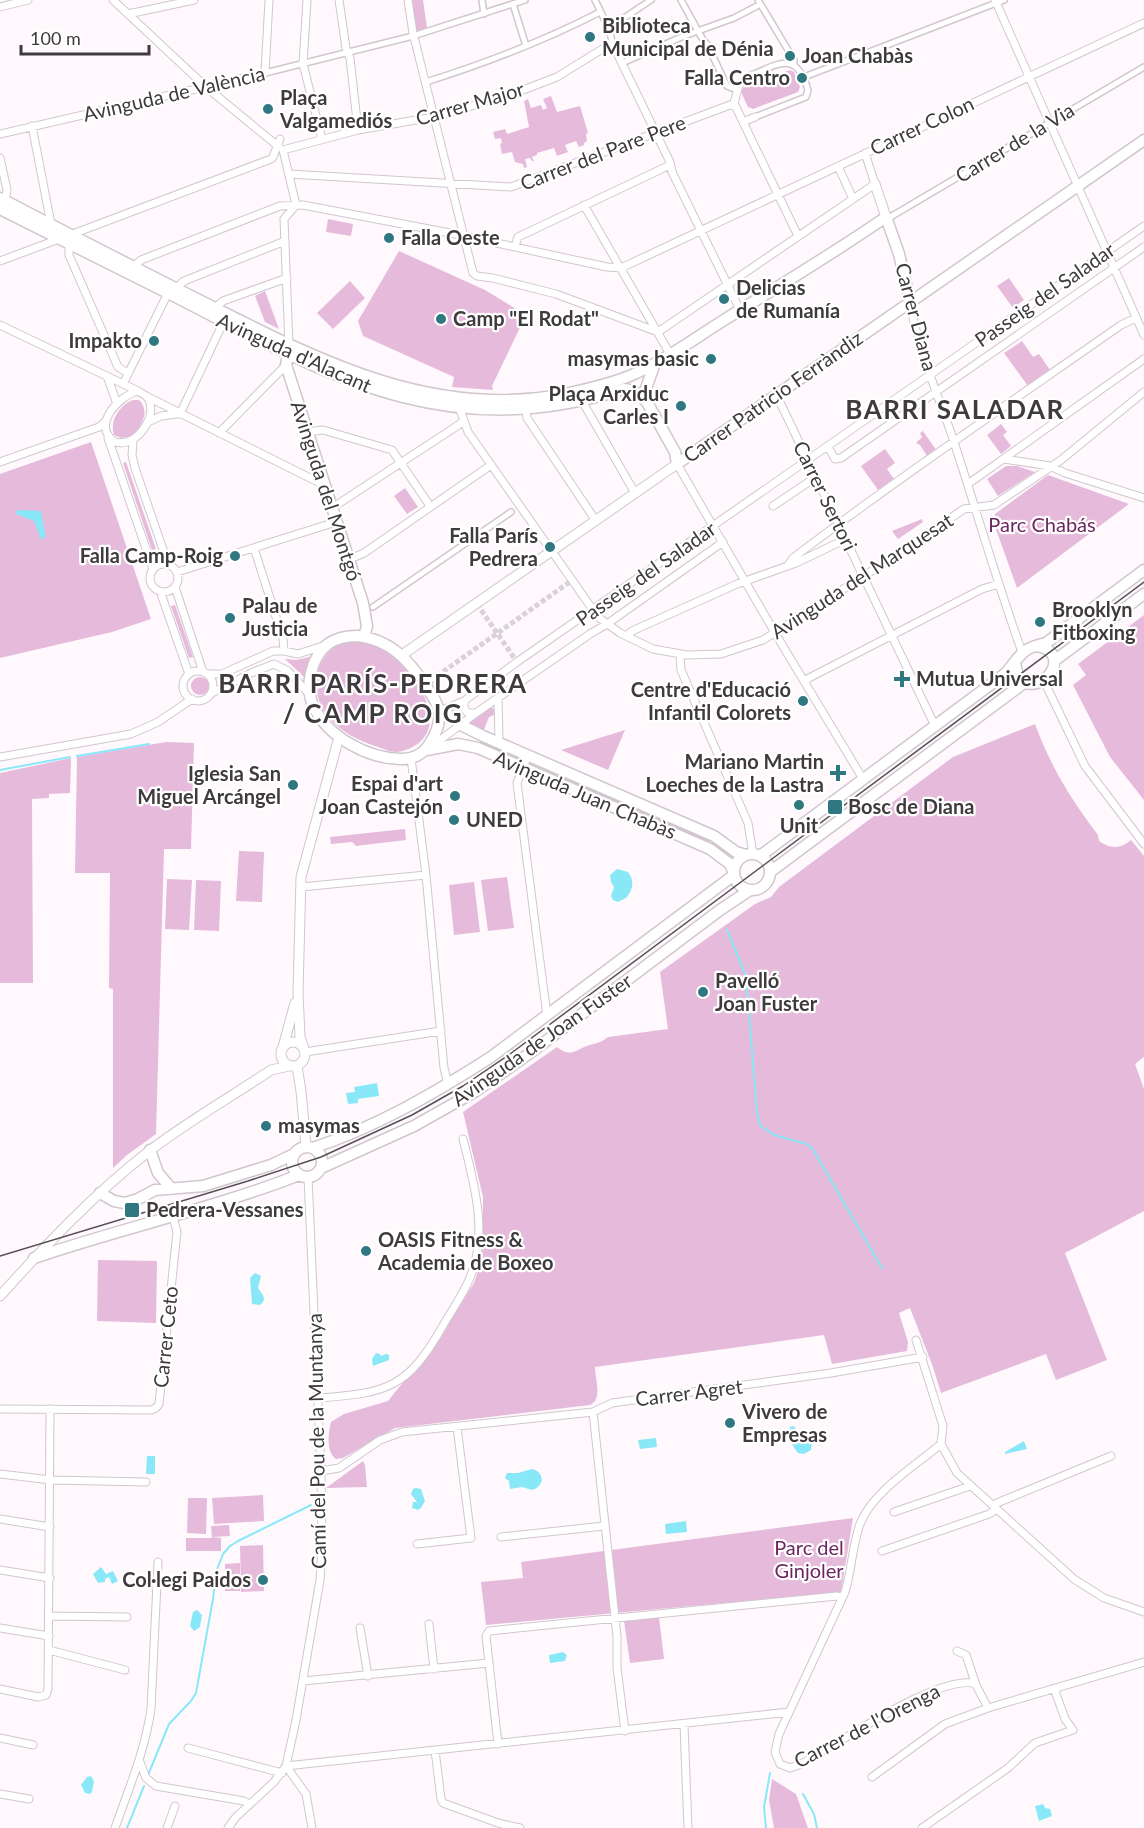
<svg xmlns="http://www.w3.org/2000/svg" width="1144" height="1828" font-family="Lato,sans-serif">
<rect width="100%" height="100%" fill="#fff9fd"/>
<path fill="#e6badb" d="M410,0H423L427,28L413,32Z
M790,70L794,72L800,87L798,92L753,109L748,107L741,92L743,88Z
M551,96L557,112L580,106L588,133L586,134L587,141L584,143V145L579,147L576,141L565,145L568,152L557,156L554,148L537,153V155L532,157L534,161H532L530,158L525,159L527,167L524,168L523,164L515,162L512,152L502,154L500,144L502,143L501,138L495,139L493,132L505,129L507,134L529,127L524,101L528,99L531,108L541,105L543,110L547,108L543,99Z
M328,219L353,224L351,236L326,232Z
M399,251L485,290L526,315L492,386L493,390L452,387L454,377L363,336L358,321Z
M1009,278L1024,300L1013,308L997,286Z
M350,281L365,298L333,329L317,313Z
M265,291L279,329L265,322L255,296Z
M1022,341L1033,357L1039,354L1050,370L1028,386L1004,353Z
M133,400H139C151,411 141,427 132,436L121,438L114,435C109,420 120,405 133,400Z
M1001,424L1007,432L1003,435L1011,446L1001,454L987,435Z
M923,431L936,450L927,456L920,445L916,443L922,437L920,433Z
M91,442L151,619L112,632L0,658V474Z
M885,449L895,463L887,469L894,479L878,490L861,466Z
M126,462L156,549L152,550L123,463Z
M1006,466H1017L1035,472L998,496L987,479Z
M1048,475L1129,504L1017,588L993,521L995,514Z
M405,488L418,507L407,514L394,496Z
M922,519L923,522L898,539L892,531Z
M175,605L193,657L189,658L171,606Z
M1144,615V800L1110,757L1073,685L1086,675L1078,664Z
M359,642C370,644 383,647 392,655C413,672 446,716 421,741C415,747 405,751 397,752C389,752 382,748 375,746C360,741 343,733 332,721C314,702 310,676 326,655C330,650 335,646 340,644C346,642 353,642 359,642Z
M309,657L311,660L304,677L285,659L297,660Z
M191 686a9 9 0 1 1 18 0a9 9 0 1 1-18 0Z
M490,707L494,709V715L489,717L483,732L469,725L468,723Z
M1035,724C1051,767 1070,798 1098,835L1099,841C1110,849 1121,849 1131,840L1144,856V1057L1135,1064L1144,1089V1211L1065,1253L1107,1360L1056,1380L1046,1354L941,1393L933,1367L910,1308L899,1313L908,1342L907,1351L832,1364L824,1335L595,1367C595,1379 603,1399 590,1405L395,1428L343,1458L336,1459C326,1452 328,1433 331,1422L344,1414L388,1401L438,1339L474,1283L482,1259L483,1197L463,1112L557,1047C569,1056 572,1053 584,1047C593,1043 600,1044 608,1037L668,1029L660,972L755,904L771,897L779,887L953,757Z
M625,730L608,770L561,750Z
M166,742L194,743L191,849H164L156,1134L127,1155L113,1168V989L109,988L110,873H75L77,757Z
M71,758L70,793L49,794V798L32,799L33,983H0V773Z
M560,775L710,839L708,843L558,779Z
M405,829L406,840L356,846L352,842L331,844L330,837Z
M239,851L264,852L262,902L236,901Z
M507,877L514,928L488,931L481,880Z
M167,879L192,880L189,930L165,929Z
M196,880L221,881L219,931L194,930Z
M474,882L480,932L454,935L449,885Z
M98,1260L157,1261L156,1323L97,1321Z
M363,1461L365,1465L367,1487L326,1488Z
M263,1495L264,1521L214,1524L212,1498Z
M188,1498H207L206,1534L187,1533Z
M853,1518L841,1592L486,1625L481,1582L523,1578L521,1562Z
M229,1525L230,1536L212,1537L221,1538V1551H186V1538H212L211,1526Z
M263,1545L264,1591L241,1592L240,1546Z
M240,1563V1591H225V1564Z
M659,1617L664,1659L630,1663L624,1621Z
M772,1779L796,1794L808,1828H774L769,1800Z"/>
<path fill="#89e8f7" d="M17,510L40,511C42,513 44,531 46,537L41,539L34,521L16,514Z
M617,869L628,872C635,881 633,890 626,898L618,902L613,900L611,896L614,887L611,882L610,875Z
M377,1083L379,1096L358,1099V1103L348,1104L346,1093L355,1092L354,1087Z
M255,1273L261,1276L258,1288C262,1294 268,1299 260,1305L252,1304L250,1278Z
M376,1353L380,1354L381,1356L386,1354L389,1355V1360L373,1366L372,1359Z
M794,1426L801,1437L809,1438L812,1442L811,1450L804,1454L798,1453C792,1445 787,1437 790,1427Z
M656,1438L657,1447L640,1449L638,1440Z
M1024,1441L1027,1449L1005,1454V1452Z
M147,1456H155V1474H146Z
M532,1469C545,1472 545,1486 532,1490L522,1487L510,1489L509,1481L505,1478L507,1473H518Z
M416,1488L421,1489L425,1501L421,1508L418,1510L412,1508L413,1502H417L411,1494L413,1489Z
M686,1521L687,1532L666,1534L665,1524Z
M101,1567L106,1574L113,1571L118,1581L112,1584L109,1577L105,1579V1582L98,1583L93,1574Z
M197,1610L202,1615L200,1627L194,1631L190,1626L193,1612Z
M563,1652L567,1655L565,1661L550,1663L549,1655Z
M91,1776L94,1781L92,1792L90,1794L85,1793L81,1785L87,1777Z
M1043,1804L1045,1808L1050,1809L1052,1816L1039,1821L1035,1806Z"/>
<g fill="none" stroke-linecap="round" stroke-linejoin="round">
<path stroke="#89e8f7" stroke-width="2" d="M77,756L149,744
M0,770L70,757
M727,930L746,976L757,1113L760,1125L774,1135L807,1144L812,1148L882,1268
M148,1775L169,1724L191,1701L196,1693L213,1599L216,1572L223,1554L230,1546L238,1541L311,1505
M803,1794L814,1814L817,1828
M127,1828L144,1786
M766,1828L764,1807L770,1773"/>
<path stroke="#d8d3d7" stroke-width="5" stroke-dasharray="5 2.5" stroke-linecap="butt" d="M477,604L517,662
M437,676L571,581"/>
<defs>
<path id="pedestrian" d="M482,0L484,14
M595,0L610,31L612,43
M681,0L703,40L707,44L727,86L737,90
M758,0L794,60V65
M513,4L526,46
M609,28L651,0
M622,63L684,36L734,18L757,6
M265,73L413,36L525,0
M752,75C781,62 797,52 808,90L806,97L755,117
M804,77L1004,0
M426,82C486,63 544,41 600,12
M887,219L1144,67
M373,607L511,512
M425,684L437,676"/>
<path id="minor" d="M113,0L206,87L279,147
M307,0L303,64L322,139
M339,0L346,48L350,58L358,130
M408,0L413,33L473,273L477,276L493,278L556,294L658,332
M995,0L1144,335
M0,7L28,0
M128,14L194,0
M752,75L739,85L734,103L743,122L755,117
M743,122L798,236
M32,126L51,224
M0,134L265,73L269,0
M283,150L358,130L439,116L523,90L557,77L612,43L670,162L672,172L740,310
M283,150L296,205
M0,158L7,190L5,201
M838,166L853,199
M289,174L511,187L730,105L734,106
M584,205L670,354
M70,235L271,159L273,157L280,139
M69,244V255L118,367L128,373
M515,246L518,237L670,165
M0,261L59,239
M134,266L141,260L280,206L303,205L455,234L607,267L621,268L1144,23
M176,288L184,281L285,241
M910,301C917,349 939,396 954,442C977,512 997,583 1022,652
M215,308L223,301L287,278
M0,325L138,391
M658,332L875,184L865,153
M289,345L284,219L296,205
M107,376L117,404
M123,384L168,293
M138,391C139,392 145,395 146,396C161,411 138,449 115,442C91,426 118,396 138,391Z
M146,396L324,485
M777,396L935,726
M582,401L635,493
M458,404L468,432L598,617L620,633L653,649L687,655L721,654L763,640L878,567L964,509L994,505L1061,460L1144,392
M526,409L527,418L596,521
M180,414L223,323
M148,422L161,416L177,414
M307,432L323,430L392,450L430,506
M219,433L286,365
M108,438L153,569
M133,441L132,455L135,468L168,564
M828,447L835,459L841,458L1144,247
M1004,459L1050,466L1065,473L1144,498
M0,462L99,427L106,421
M677,464L775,633L863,779
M968,484L1144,359
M773,506L816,477
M332,508L463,422
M254,548L283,639L284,651
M350,559L364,553L491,465
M150 578a14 14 0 1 1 28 0a14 14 0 1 1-28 0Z
M788,565L793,558C900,477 1011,402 1121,325L1136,318
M177,572L336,522
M175,587L203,672
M160,591L189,674
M626,636L632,631L737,584L796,563L846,539
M680,654L681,670L748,823L753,854
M183 686a15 15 0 1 1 30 0a15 15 0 1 1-30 0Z
M208,674H222L273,651H284L298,654L323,646
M1043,679L1085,766L1144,844
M805,680L982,589L999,584
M212,693L251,673L274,664L288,671L310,695
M498,698L499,742
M464,701V708L468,713H476
M440,711L464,701L517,662L1144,226
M431,747L476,713L590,634L607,624L723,542
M528,755L517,783L547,1016
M0,757L131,734L158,722L192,699
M411,758L426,875L444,1068L448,1084
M301,887L426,875
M305,1052L441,1031
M916,1340L943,1426L941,1444L957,1473L1074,1579L1104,1598L1144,1612
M319,1398C390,1393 408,1387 444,1324C453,1308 465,1292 471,1275C488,1232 474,1183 463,1139
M0,1409L151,1410L156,1408L159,1404L177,1232L173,1217
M593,1412L617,1636V1668L625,1731
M941,1444C915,1466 872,1492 860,1524C852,1546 852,1570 845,1592L779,1734L775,1752L780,1764L790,1768L799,1765C838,1745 932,1677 973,1683L976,1685L988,1708L1144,1662
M321,1471L339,1468L380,1440L402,1432L593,1412L612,1403L831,1373L923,1357
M0,1474L51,1480L146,1482
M994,1506L997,1503L1111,1456
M894,1512L970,1486
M0,1519L50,1527
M501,1537L604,1526
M417,1544L471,1538L457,1427
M882,1551L989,1514L997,1509
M0,1570L50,1578
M50,1616L127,1617
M429,1624L434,1669
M0,1628L49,1636
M360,1628L368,1676
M49,1650L125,1670
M957,1651L966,1655L976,1685
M303,1681L489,1663
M0,1689L38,1697L46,1695L48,1689L50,1409
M684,1725L688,1828
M0,1738L33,1745
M498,1744L486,1636L489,1631L837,1596L842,1598
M188,1748L282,1773
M435,1750L441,1799L443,1803L498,1823L520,1828
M140,1762L146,1778L156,1786L244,1801L249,1804
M286,1766L789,1712
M286,1766L306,1794L312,1828
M872,1777L945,1724L988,1708
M0,1794L29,1799
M115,1828C129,1788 145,1751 151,1709L158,1562
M167,1828L175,1806
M228,1828L236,1817L274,1782L286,1766L296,1720L320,1580L322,1546L321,1471L308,1177
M922,1828L1008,1768L1035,1743L1073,1730L1065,1719L1054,1688"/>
<path id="tertiary" d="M875,184L886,217
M402,655L677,464
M281 1054a12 12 0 1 1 24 0a12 12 0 1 1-24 0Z
M283,1047L295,1003
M304,1049L300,1037L298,992L301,877L339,737
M297,1066L301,1091L306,1147
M0,1296C46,1245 94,1194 148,1152C187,1122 231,1097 271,1070L289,1066"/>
<path id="secondary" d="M0,198C64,232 128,264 193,297C311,356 428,421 565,394C587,389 611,384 632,375C664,361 694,339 724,320C779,286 834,253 886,217L899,254L910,301
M0,209C57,237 113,266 170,294C326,374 444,446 624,389C635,390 642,395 648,404L675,452L677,464L1144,140
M289,347L286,365L363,603L367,626L364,637
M643,397L655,363
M358,636C390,640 408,659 425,685C431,694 438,702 439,713C440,724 436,734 430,743C424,754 412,760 400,759C367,758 328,737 314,707C304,688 311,657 328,644C336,638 348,636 358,636Z
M1054,661L1144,594
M1015,663L1018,676L1024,683C1051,690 1070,650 1036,646
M439,712L446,713L463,726L483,736L714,836L736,852L746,855
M427,750L458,744L478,748L710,849L730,864L733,871
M734 872a18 18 0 1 1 36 0a18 18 0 1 1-36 0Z
M760,856L1006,673C1022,654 1020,649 1046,643L1144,570
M770,872L1024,683
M292 1162a15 15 0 1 1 30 0a15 15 0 1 1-30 0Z
M313,1148C376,1127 435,1093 491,1057L734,875
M150,1150L158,1173L170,1187
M321,1168L414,1126L476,1091L530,1053L720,910L750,890
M100,1193L114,1201L125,1203L138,1199L155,1190L203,1186L271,1165L294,1154
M34,1258C121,1228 212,1209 299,1175"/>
</defs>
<use href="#pedestrian" stroke="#d0c7ce" stroke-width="8"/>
<use href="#minor" stroke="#d0c7ce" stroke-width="9"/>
<use href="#tertiary" stroke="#d0c7ce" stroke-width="11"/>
<use href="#secondary" stroke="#d0c7ce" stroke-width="13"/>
<use href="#pedestrian" stroke="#fff" stroke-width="5"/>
<use href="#minor" stroke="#fff" stroke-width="7"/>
<use href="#tertiary" stroke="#fff" stroke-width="9"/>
<use href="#secondary" stroke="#fff" stroke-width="10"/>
<path stroke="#545053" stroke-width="1.5" d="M0,1256L248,1181L321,1157L412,1115L463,1086L510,1054L1144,582"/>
</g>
<g fill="#2f7781" stroke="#fff" stroke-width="2">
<circle cx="590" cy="37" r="6"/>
<circle cx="790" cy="56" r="6"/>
<circle cx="802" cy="78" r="6"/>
<circle cx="268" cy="109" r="6"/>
<circle cx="389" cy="238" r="6"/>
<circle cx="724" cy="299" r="6"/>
<circle cx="441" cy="319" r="6"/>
<circle cx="154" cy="341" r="6"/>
<circle cx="711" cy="359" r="6"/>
<circle cx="681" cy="406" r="6"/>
<circle cx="550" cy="547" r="6"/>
<circle cx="235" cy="556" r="6"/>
<circle cx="230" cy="618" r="6"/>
<circle cx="1040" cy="622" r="6"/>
<path d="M899 670h6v6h6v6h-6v6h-6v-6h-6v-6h6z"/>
<circle cx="803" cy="701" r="6"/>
<path d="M835 764h6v6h6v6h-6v6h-6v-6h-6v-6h6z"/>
<circle cx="293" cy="785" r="6"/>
<circle cx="455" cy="796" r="6"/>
<circle cx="799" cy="805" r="6"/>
<rect x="827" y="799" width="16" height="16" rx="3"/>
<circle cx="454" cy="820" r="6"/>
<circle cx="703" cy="992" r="6"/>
<circle cx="266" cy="1126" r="6"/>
<rect x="124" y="1202" width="16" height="16" rx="3"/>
<circle cx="366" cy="1251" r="6"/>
<circle cx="730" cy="1423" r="6"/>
<circle cx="263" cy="1580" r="6"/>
</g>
<g text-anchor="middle" stroke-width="4.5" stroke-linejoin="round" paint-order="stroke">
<g font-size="20" font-weight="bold" fill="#3e3a3d" stroke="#fff" text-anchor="start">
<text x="602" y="33">Biblioteca<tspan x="602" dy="23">Municipal de Dénia</tspan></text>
<text x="802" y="63">Joan Chabàs</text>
<text x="790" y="85" text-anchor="end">Falla Centro</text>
<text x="280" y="105">Plaça<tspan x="280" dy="23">Valgamediós</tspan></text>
<text x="401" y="245">Falla Oeste</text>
<text x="736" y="295">Delicias<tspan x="736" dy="23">de Rumanía</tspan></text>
<text x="453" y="326">Camp "El Rodat"</text>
<text x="142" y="348" text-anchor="end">Impakto</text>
<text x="699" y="366" text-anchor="end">masymas basic</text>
<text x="669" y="401" text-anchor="end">Plaça Arxiduc<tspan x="669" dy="23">Carles I</tspan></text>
<text x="538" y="543" text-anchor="end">Falla París<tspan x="538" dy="23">Pedrera</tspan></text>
<text x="223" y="563" text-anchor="end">Falla Camp-Roig</text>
<text x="242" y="613">Palau de<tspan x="242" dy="23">Justicia</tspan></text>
<text x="1052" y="617">Brooklyn<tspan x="1052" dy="23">Fitboxing</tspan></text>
<text x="916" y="686">Mutua Universal</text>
<text x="791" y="697" text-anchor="end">Centre d'Educació<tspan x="791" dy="23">Infantil Colorets</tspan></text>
<text x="824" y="769" text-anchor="end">Mariano Martin<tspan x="824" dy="23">Loeches de la Lastra</tspan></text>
<text x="281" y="781" text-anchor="end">Iglesia San<tspan x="281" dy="23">Miguel Arcángel</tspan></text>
<text x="443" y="791" text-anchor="end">Espai d'art<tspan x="443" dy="23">Joan Castejón</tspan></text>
<text x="848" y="814">Bosc de Diana</text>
<text x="466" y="827">UNED</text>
<text x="799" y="833" text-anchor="middle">Unit</text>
<text x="715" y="988">Pavelló<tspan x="715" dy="23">Joan Fuster</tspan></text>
<text x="278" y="1133">masymas</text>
<text x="146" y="1217">Pedrera-Vessanes</text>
<text x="378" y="1247">OASIS Fitness &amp;<tspan x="378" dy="23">Academia de Boxeo</tspan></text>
<text x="742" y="1419">Vivero de<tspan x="742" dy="23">Empresas</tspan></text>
<text x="251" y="1587" text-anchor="end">Col·legi Paidos</text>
</g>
<g font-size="20" fill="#3e3a3d" stroke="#fff">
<text transform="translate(174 94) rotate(-13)" y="7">Avinguda de València</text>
<text transform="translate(470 104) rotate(-16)" y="7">Carrer Major</text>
<text transform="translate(922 126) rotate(-25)" y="7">Carrer Colon</text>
<text transform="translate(1015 143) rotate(-31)" y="7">Carrer de la Via</text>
<text transform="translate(603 153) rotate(-21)" y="7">Carrer del Pare Pere</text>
<text transform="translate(1045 295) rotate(-35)" y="7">Passeig del Saladar</text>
<text transform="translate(916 317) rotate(75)" y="7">Carrer Diana</text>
<text transform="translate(294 353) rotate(24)" y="7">Avinguda d'Alacant</text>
<text transform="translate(773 397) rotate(-35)" y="7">Carrer Patricio Ferràndiz</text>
<text transform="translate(326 491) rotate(72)" y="7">Avinguda del Montgó</text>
<text transform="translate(825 496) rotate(64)" y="7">Carrer Sertori</text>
<text transform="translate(646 574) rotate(-35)" y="7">Passeig del Saladar</text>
<text transform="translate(862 576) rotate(-33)" y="7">Avinguda del Marquesat</text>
<text transform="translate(585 795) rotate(23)" y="7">Avinguda Juan Chabàs</text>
<text transform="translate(542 1040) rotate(-35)" y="7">Avinguda de Joan Fuster</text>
<text transform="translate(166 1337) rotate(-84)" y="7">Carrer Ceto</text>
<text transform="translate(689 1393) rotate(-7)" y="7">Carrer Agret</text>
<text transform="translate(317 1441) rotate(-91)" y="7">Camí del Pou de la Muntanya</text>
<text transform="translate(867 1726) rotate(-27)" y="7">Carrer de l'Orenga</text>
</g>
<g font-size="20" fill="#6b265f" stroke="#fff">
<text x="1042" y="532">Parc Chabás</text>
<text x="809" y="1555">Parc del<tspan x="809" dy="23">Ginjoler</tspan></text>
</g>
<g font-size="26" font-weight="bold" letter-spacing="1.5" fill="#3e3a3d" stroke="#fff">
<text x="955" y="419">BARRI SALADAR</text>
<text x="373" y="693">BARRI PARÍS-PEDRERA<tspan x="373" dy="30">/ CAMP ROIG</tspan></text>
</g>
</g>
<path d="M21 45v9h128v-9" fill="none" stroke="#3e3a3d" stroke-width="3"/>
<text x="30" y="45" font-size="18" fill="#3e3a3d" stroke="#ffffff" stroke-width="4.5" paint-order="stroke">100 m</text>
</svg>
